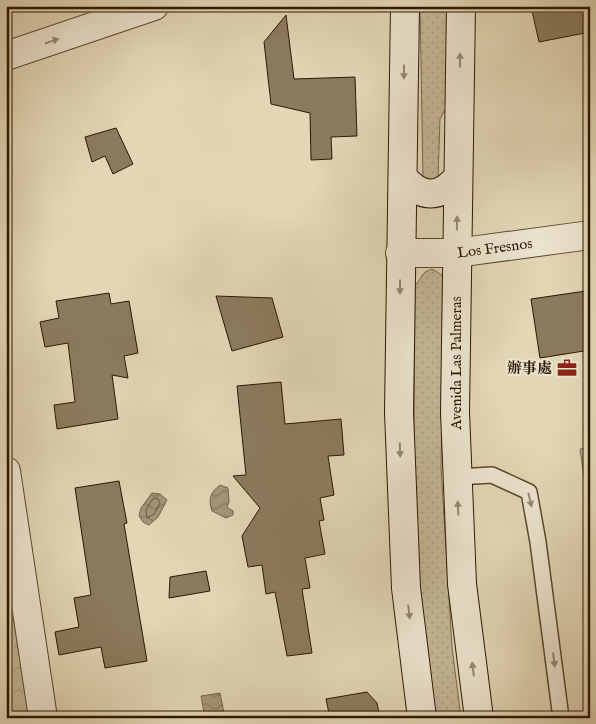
<svg xmlns="http://www.w3.org/2000/svg" width="596" height="724" font-family="'IM FELL English','Noto Serif SC',serif">
<defs>
<pattern id="grass-dots" width="8" height="8" patternUnits="userSpaceOnUse" patternTransform="scale(1.25)"><rect width="8" height="8" fill="#c3b696"/><path d="M2 2h.1M6 6h.1" fill="none" stroke="#a89c80" stroke-width="1.8" stroke-linecap="round"/></pattern>
<pattern id="park-crowns" width="20" height="18" patternUnits="userSpaceOnUse" patternTransform="scale(1.25)"><rect width="20" height="18" fill="#c3b696"/><path d="M2 6a3 3 0 1 1 6 0M12 15a3 3 0 1 1 6 0" fill="none" stroke="#a89c80"/></pattern>
<pattern id="water-waves" width="16" height="10" patternUnits="userSpaceOnUse" patternTransform="scale(1.25)"><rect width="16" height="10" fill="#a49577"/><path d="M0 5q4-4 8 0t8 0" fill="none" stroke="#86795f"/></pattern>
</defs>
<rect width="100%" height="100%" fill="#e2d6b5"/>
<filter id="stains"><feTurbulence type="fractalNoise" baseFrequency=".004" numOctaves="4"/><feColorMatrix values="0 0 0 0 .2 0 0 0 0 .09 0 0 0 0 .02 0 0 0 .5 -.17"/></filter>
<radialGradient id="worn" r=".72"><stop offset=".6" stop-color="#630" stop-opacity="0"/><stop offset="1" stop-color="#630" stop-opacity=".3"/></radialGradient>
<path fill="url(#grass-dots)" stroke="#78674b" d="M420,6H447L449,103L440,119L438,178L435,184L423,178Z
M432,269L442,275L444,289L441,467L452,647L461,718H434L418,580L414,430L415,286L425,272Z"/>
<path fill="url(#park-crowns)" stroke="#78674b" d="M6,517L35,718H6Z"/>
<path fill="#c3b696" stroke="#78674b" d="M590,448V518L580,449Z"/>
<path fill="url(#water-waves)" stroke="#746347" d="M220,485L228,488L229,502L227,507L233,511V515L226,518L212,511C208,499 210,493 220,485Z
M152,493L160,494L167,500L158,517L149,525L143,522L139,516L141,508Z
M220,693L225,718H205L201,696Z"/>
<g fill="none" stroke-linecap="round" stroke-linejoin="round">
<path stroke="#68563c" stroke-width="1" d="M154,498L158,499L160,503L154,514L147,518L146,510Z"/>
</g>
<path fill="#8b7b5e" stroke="#2c1800" d="M531,6H590V32L539,42Z
M286,15L294,79L355,77L357,136L331,137L332,159L311,160L310,113L271,104L264,42Z
M116,128L133,164L113,174L105,156L92,162L85,137Z
M586,291L590,316V350L540,358L531,299Z
M109,293L111,304L129,301L138,353L124,356L128,378L112,375L118,419L57,429L54,405L75,402L68,343L45,347L40,322L59,318L56,301Z
M216,296L272,298L283,337L232,351Z
M281,382L285,424L341,419L344,455L328,456L334,495L320,498L324,520L319,521L325,554L305,558L310,588L302,589L312,653L287,656L275,592L266,594L262,565L248,567L242,536L260,508L233,476L246,475L237,386Z
M119,481L127,523L124,524L147,661L105,668L101,647L59,655L55,632L79,627L74,598L91,595L75,488Z
M206,571L210,591L169,598L170,577Z
M367,692L377,703L380,718H330L326,699Z"/>
<g fill="none" stroke-linecap="round" stroke-linejoin="round">
<defs>
<path id="service" d="M457,477L492,475L529,492L538,542L561,718"/>
<g id="minor">
<path d="M6,56L154,6"/>
<path id="s1" d="M400,253H456L590,235"/>
<path d="M6,471L43,718"/>
</g>
<path id="secondary" d="M405,6L399,412L406,588L422,718
M461,6L455,412L462,584L479,718
M403,177C421,199 440,199 458,177"/>
</defs>
<use href="#service" stroke="#5a482d" stroke-width="18"/>
<use href="#minor" stroke="#5a482d" stroke-width="30"/>
<use href="#secondary" stroke="#2c1800" stroke-width="30"/>
<use href="#service" stroke="#ece4cf" stroke-width="15"/>
<use href="#minor" stroke="#ece4cf" stroke-width="28"/>
<use href="#secondary" stroke="#ece4cf" stroke-width="28"/>
</g>
<defs><path id="oneway-solid" d="M-6-.8H1V-3.2L6.5 0L1 3.2V.8H-6Z" transform="scale(1.25)"/></defs>
<g fill="#968872">
<use href="#oneway-solid" transform="translate(52 41) rotate(-19)"/>
<use href="#oneway-solid" transform="translate(460 60) rotate(-89)"/>
<use href="#oneway-solid" transform="translate(404 72) rotate(91)"/>
<use href="#oneway-solid" transform="translate(457 223) rotate(-89)"/>
<use href="#oneway-solid" transform="translate(400 287) rotate(90)"/>
<use href="#oneway-solid" transform="translate(400 450) rotate(88)"/>
<use href="#oneway-solid" transform="translate(530 500) rotate(77)"/>
<use href="#oneway-solid" transform="translate(458 508) rotate(-93)"/>
<use href="#oneway-solid" transform="translate(409 612) rotate(83)"/>
<use href="#oneway-solid" transform="translate(554 660) rotate(83)"/>
<use href="#oneway-solid" transform="translate(473 669) rotate(-97)"/>
</g>
<defs>
<symbol id="office-bare" viewBox="-9 -9 18 18"><path d="M-6-3h4V-5.5h4V-3h4V5H-6ZM-1-4.5V-3h2v-1.5ZM-6 0V1H6V0Z" fill="#8f2418" stroke="#ece4cf" stroke-width="2.5" paint-order="stroke"/></symbol>
</defs>
<g fill-rule="evenodd">
<use href="#office-bare" x="553" y="354" width="28" height="28"/>
</g>
<g text-anchor="middle" stroke-width="4" stroke-linejoin="round" paint-order="stroke">
<g font-size="15" fill="#2c1800" stroke="#ece4cf">
<text dy="5" stroke="none"><textPath href="#s1" startOffset="95">Los Fresnos</textPath></text>
<text transform="translate(456 363) rotate(-90)" y="5">Avenida Las Palmeras</text>
</g>
<g font-size="15" font-weight="bold" fill="#2c1800" stroke="#ece4cf" text-anchor="end">
<text x="552" y="373">辦事處</text>
</g>
</g>
<rect width="596" height="724" fill="none" stroke="#e2d6b5" stroke-width="25"/>
<rect x="8" y="8" width="581" height="709" fill="none" stroke="#2c1800" stroke-width="2.5"/>
<rect x="12" y="12" width="571" height="699" fill="none" stroke="#2c1800"/>
<rect width="100%" height="100%" filter="url(#stains)"/>
<rect width="100%" height="100%" fill="url(#worn)"/>
</svg>
